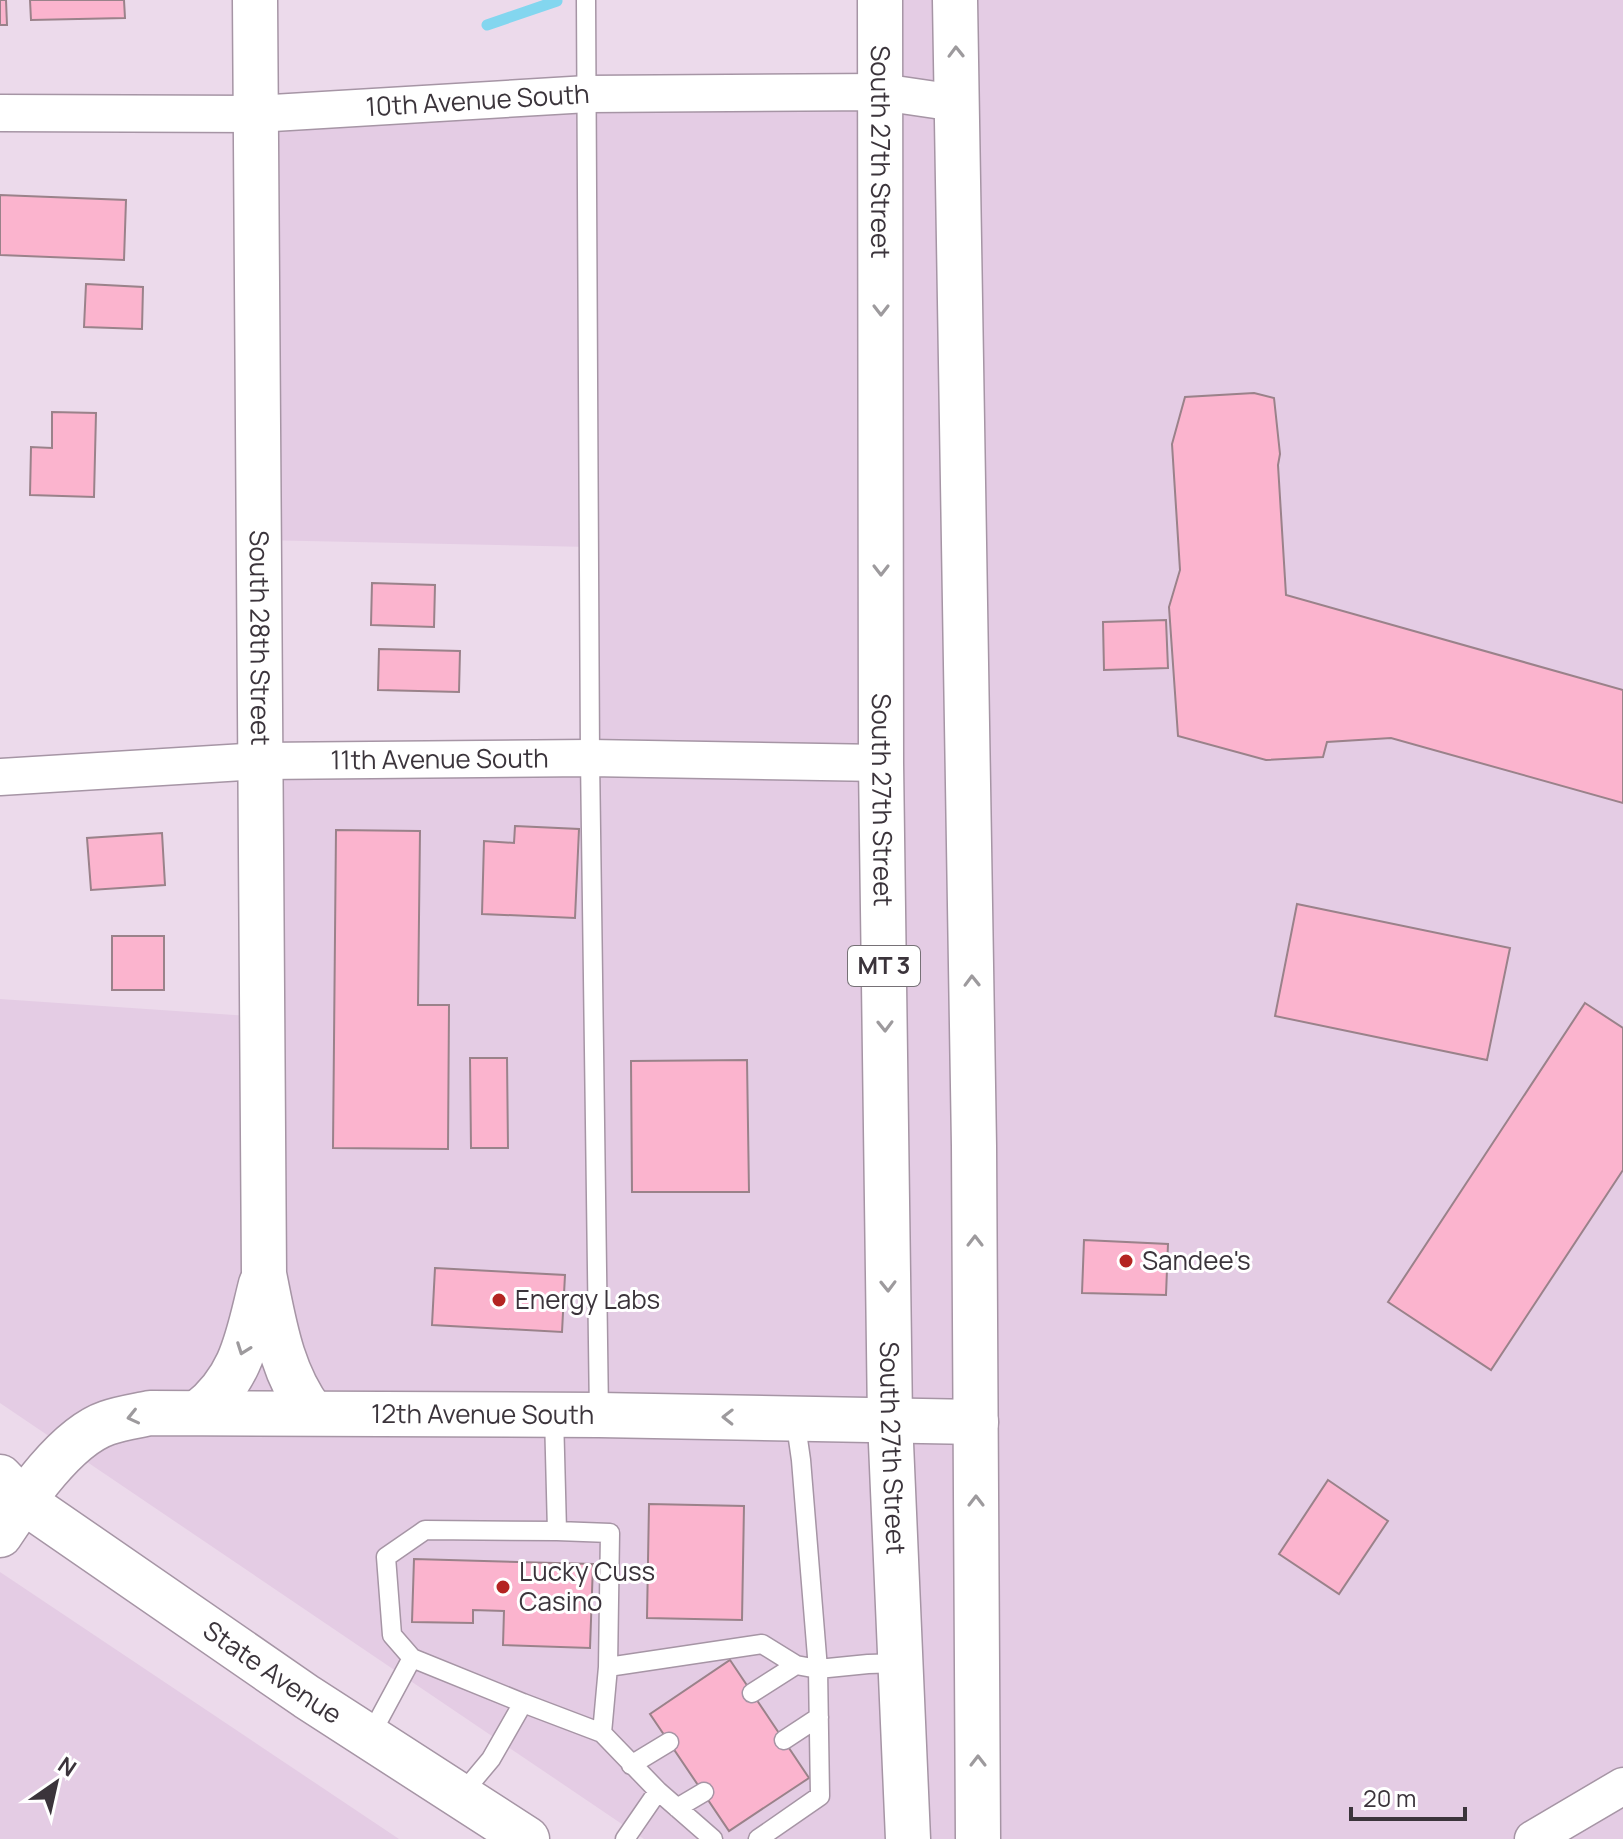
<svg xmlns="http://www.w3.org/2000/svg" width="1623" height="1839" font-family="Manrope,sans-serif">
<rect width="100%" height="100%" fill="#ecdaeb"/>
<path fill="#e4cce4" d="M880,0H1623V1839H644L0,1403V999L262,1017L261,761L589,758V547L259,540L256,114L881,92Z
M0,1572L399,1839H0Z"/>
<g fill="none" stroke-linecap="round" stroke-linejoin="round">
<path stroke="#83d6ef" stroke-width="11" d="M487,25L557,1"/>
</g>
<path fill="#fbb4ce" stroke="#9a828a" stroke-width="2" d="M0,0H6L7,25H0Z
M30,0H124L125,18L31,20Z
M0,195L126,200L124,260L0,255Z
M86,284L143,287L142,329L84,327Z
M1254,393L1274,398L1280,454L1278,465L1286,595L1623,690V803L1391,738L1327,742L1323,757L1266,760L1178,736L1169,607L1180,570L1172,444L1185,397Z
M52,412L96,413L94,497L30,495L31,447L52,448Z
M372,583L435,585L434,627L371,625Z
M1166,620L1168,668L1104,670L1103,622Z
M379,649L460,651L459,692L378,690Z
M515,826L579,829L575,918L482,914L484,841L514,843Z
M336,830L420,831L418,1005H449L448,1149L333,1148Z
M162,833L165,885L91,890L87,838Z
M1297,904L1510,948L1487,1060L1275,1016Z
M112,936H164V990H112Z
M1585,1003L1623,1028V1170L1491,1370L1388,1302Z
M470,1058H507L508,1148H471Z
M747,1060L749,1192H632L631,1061Z
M1084,1240L1168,1244L1166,1295L1082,1293Z
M435,1268L565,1275L562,1332L432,1325Z
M1328,1480L1388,1521L1339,1594L1279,1554Z
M649,1504L744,1506L742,1620L647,1618Z
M414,1559L593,1564L590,1648L503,1645L504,1611L473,1610V1623L412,1622Z
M730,1660L809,1778L729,1831L650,1714Z"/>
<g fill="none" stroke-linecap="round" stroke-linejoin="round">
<defs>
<path id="lane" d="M586,0L590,758L599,1415
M795,1418L801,1460L818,1669L868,1664L901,1663
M557,1531L610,1533L608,1667L602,1733
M608,1667L762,1644L796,1665L818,1669L820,1796L758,1839
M752,1693L796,1665
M523,1703L602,1733L658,1791L625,1839
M370,1736L412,1658
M784,1740L819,1717
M631,1765L669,1742
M658,1791L713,1839
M460,1796L491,1759L523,1703L412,1658L392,1635L386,1557L425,1530L557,1531L554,1415
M677,1808L704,1792"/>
<g id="street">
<path id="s1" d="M0,113L256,114L588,94L881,92L956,103"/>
<path id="s2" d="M0,777L261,761L590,758L881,763"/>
<path d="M1533,1839L1623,1786"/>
</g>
<g id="secondary">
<path id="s3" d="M255,0L264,1274C274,1323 281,1372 312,1413"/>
<path d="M199,1412C243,1378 248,1335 261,1284"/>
<path id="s4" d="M0,1477L23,1501L307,1697L527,1839"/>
<path id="s5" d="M0,1535C24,1499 66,1437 107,1423C121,1418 136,1416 150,1413L599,1415L976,1422"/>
</g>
<g id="primary">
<path id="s6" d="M880,0L881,763L890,1420L908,1839"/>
<path d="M955,0L974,1146L978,1839"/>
</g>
</defs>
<use href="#lane" stroke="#a695a5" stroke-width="21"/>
<use href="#street" stroke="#a695a5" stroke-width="39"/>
<use href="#secondary" stroke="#a695a5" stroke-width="47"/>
<use href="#primary" stroke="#a695a5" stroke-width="47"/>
<use href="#lane" stroke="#fff" stroke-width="18"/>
<use href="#street" stroke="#fff" stroke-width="36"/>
<use href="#secondary" stroke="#fff" stroke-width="44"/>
<use href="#primary" stroke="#fff" stroke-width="44"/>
</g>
<defs><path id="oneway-chevron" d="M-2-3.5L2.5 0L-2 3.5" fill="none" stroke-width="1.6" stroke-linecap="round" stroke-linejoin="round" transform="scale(2)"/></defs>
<g stroke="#9d9a9d">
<use href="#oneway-chevron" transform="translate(956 52) rotate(-91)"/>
<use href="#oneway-chevron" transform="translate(881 310) rotate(90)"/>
<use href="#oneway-chevron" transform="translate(881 570) rotate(90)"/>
<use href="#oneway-chevron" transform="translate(972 981) rotate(-91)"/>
<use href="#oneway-chevron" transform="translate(885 1026) rotate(89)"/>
<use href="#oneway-chevron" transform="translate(975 1241) rotate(-90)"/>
<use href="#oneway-chevron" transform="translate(888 1286) rotate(89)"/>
<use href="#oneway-chevron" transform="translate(243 1349) rotate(110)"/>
<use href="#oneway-chevron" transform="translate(133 1417) rotate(167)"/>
<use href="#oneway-chevron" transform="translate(728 1417) rotate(-179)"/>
<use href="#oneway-chevron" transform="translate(976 1501) rotate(-90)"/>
<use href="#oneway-chevron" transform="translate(978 1761) rotate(-90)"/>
</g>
<g fill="#b42422" stroke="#fff" stroke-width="3">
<circle cx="1126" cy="1261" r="8"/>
<circle cx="499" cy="1300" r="8"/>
<circle cx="503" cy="1587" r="8"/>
</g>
<g text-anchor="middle" stroke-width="6" stroke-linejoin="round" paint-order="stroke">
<rect fill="#fff" stroke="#767176" stroke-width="2" x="848" y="946" width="72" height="40" rx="6"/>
<g font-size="24" font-weight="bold" fill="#3b343b">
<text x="884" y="974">MT 3</text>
</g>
<g font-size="26" fill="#3b343b" stroke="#fff">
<text dy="9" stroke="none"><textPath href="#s1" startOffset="478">10th Avenue South</textPath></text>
<text dy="9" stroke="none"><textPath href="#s6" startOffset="152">South 27th Street</textPath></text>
<text dy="9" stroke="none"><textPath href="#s3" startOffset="638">South 28th Street</textPath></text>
<text dy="9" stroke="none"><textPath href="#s2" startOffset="440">11th Avenue South</textPath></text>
<text dy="9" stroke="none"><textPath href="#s6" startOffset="800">South 27th Street</textPath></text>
<text dy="9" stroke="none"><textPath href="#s5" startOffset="534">12th Avenue South</textPath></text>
<text dy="9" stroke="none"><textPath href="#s6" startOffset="1448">South 27th Street</textPath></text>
<text dy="9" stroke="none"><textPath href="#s4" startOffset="336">State Avenue</textPath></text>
</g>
<g font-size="26" fill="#3b343b" stroke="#fff" text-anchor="start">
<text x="1142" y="1270">Sandee's</text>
<text x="515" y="1309">Energy Labs</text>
<text x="519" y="1581">Lucky Cuss<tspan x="519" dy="30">Casino</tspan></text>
</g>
</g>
<g transform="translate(56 1783) rotate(34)" stroke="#ffffff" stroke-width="6" paint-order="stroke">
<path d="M0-6L14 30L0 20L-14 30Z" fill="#3b343b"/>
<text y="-12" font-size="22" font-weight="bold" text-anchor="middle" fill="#3b343b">N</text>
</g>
<path d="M1351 1807v12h114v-12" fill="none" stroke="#3b343b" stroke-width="4"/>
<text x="1363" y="1807" font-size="24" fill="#3b343b" stroke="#ffffff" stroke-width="6" paint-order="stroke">20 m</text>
</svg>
